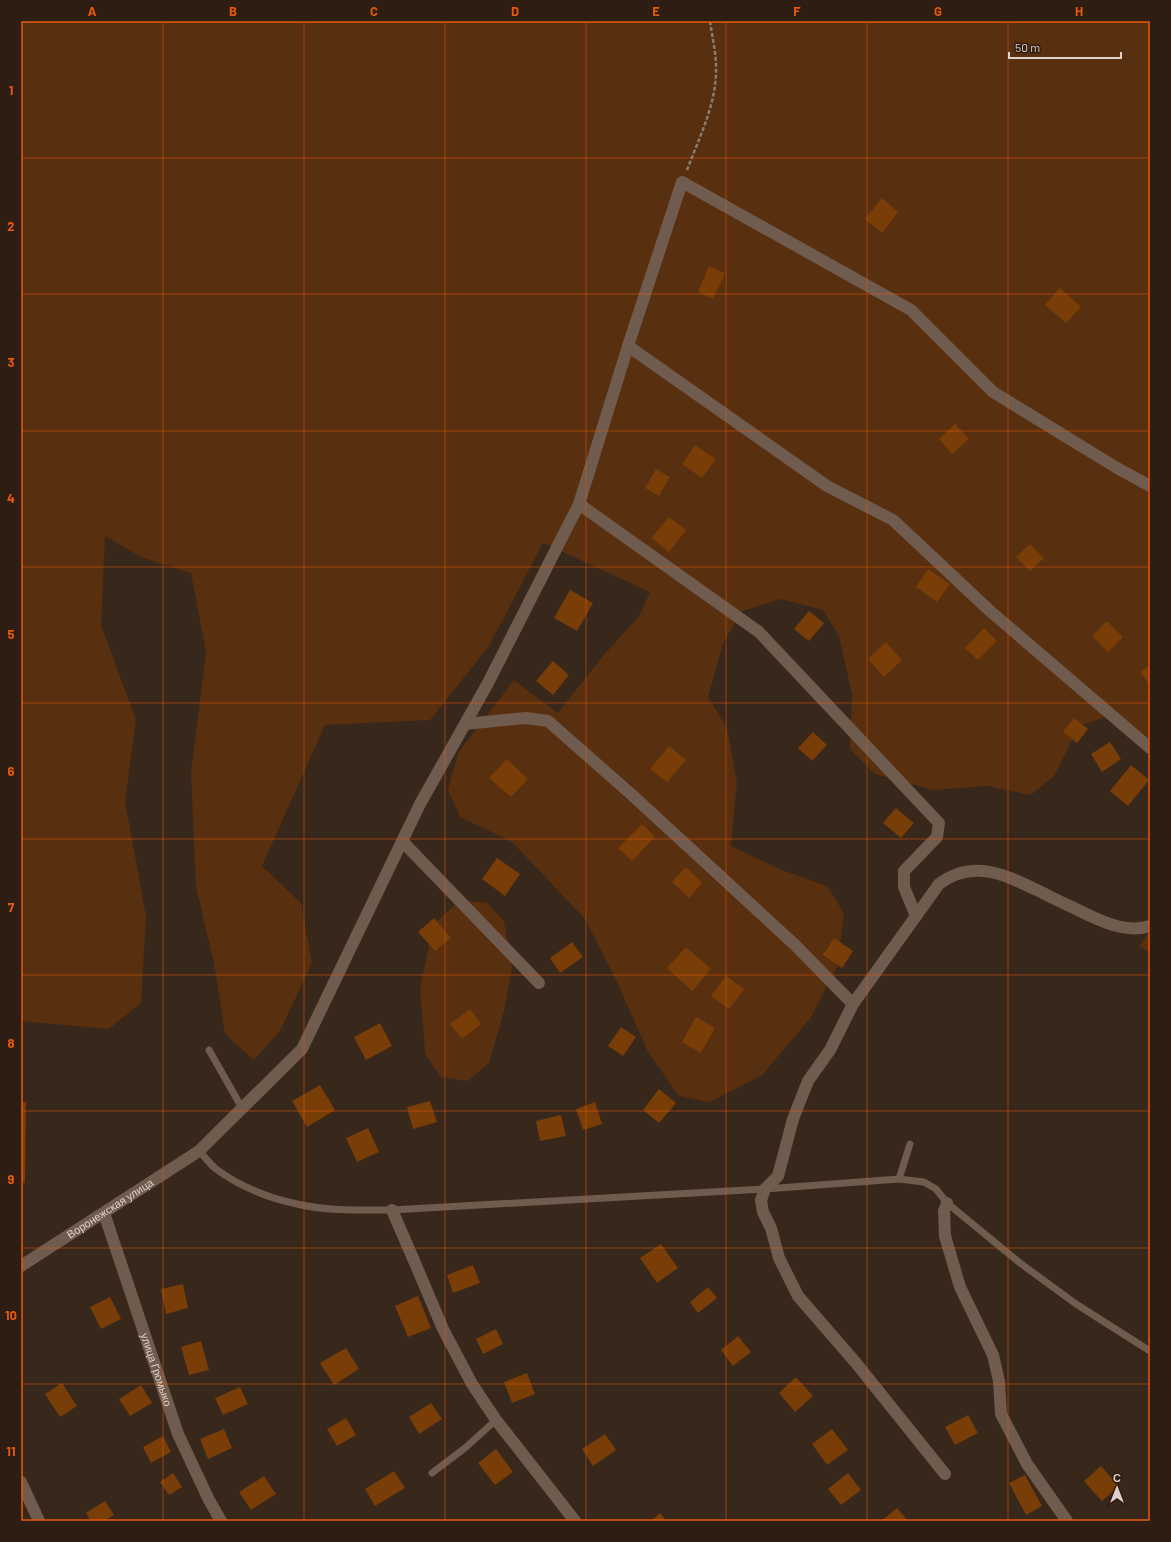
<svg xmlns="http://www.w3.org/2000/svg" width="1171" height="1542" font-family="Barlow,sans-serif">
<rect width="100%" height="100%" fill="#38271b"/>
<path fill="#582f0f" d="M21,21H1150V741L1133,726L1108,716L1079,726L1054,776L1031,795L987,786L933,790L875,774L850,749L852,695L839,636L823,610L781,599L742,611L723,643L708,697L727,728L737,782L731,846L779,869L827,886L844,913L837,967L810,1019L762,1075L710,1102L679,1096L648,1052L616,980L585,919L512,842L460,817L448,790L458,753L514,680L558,713L602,657L639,616L650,592L543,543L489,646L430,720L325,725L262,866L301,903L312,963L280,1031L254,1060L225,1034L214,963L196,887L191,772L206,652L191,573L141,557L105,536L101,625L136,720L125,801L146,916L141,1003L109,1029L21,1021Z
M460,900L487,903L504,921L512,967L504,1011L489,1063L468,1081L441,1077L425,1054L420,988L433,925Z
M1150,931V953L1139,946Z"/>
<path fill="#793d08" d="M882,198L898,212L882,233L865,219Z
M709,266L725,273L713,299L698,292Z
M1060,288L1081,307L1066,323L1045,305Z
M955,424L969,439L952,454L939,439Z
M695,445L716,459L702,478L682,464Z
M656,469L670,477L659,496L645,488Z
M669,517L686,530L669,552L651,538Z
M1030,544L1044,558L1030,571L1016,557Z
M928,569L950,584L937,602L916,587Z
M570,590L593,603L577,631L554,618Z
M809,611L824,623L809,641L794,629Z
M1107,621L1123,637L1108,652L1092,636Z
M984,628L997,641L978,660L965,648Z
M886,642L902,660L884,677L868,659Z
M553,661L569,675L553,695L536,681Z
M1150,665V685L1140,672Z
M1074,718L1088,729L1077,743L1063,732Z
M813,732L827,745L812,761L798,748Z
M1110,742L1121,759L1102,772L1091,754Z
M669,746L686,760L667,782L650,769Z
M507,759L528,779L511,797L489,778Z
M1131,765L1149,780L1128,806L1110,791Z
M896,808L914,823L901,838L883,823Z
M642,824L655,837L632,861L618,848Z
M497,858L520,874L505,896L482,879Z
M686,867L702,883L689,898L672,882Z
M434,918L451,938L435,951L418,932Z
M834,938L853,951L842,968L823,955Z
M572,942L583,957L560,973L550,958Z
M686,947L711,969L692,991L667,968Z
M726,976L744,989L729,1009L711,996Z
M470,1009L481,1024L462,1039L450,1024Z
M696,1017L715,1028L701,1053L682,1042Z
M380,1023L392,1046L366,1060L354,1037Z
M621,1027L636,1037L623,1056L608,1046Z
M320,1085L335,1110L307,1127L292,1101Z
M659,1089L676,1103L659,1123L643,1110Z
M430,1101L437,1122L413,1129L407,1107Z
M21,1102H26L25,1183H21Z
M595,1102L602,1124L583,1130L576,1109Z
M561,1115L566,1136L540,1141L536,1121Z
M368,1128L379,1152L357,1162L346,1138Z
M661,1244L678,1268L657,1283L640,1258Z
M473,1265L480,1283L453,1293L447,1275Z
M183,1284L188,1308L166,1314L161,1289Z
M708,1287L717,1298L698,1313L690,1302Z
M418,1296L431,1328L408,1337L395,1306Z
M110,1297L121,1319L101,1329L90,1307Z
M496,1329L503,1344L483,1354L476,1339Z
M738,1336L751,1352L733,1366L721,1350Z
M201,1341L209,1370L189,1375L181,1347Z
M346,1348L359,1369L334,1385L320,1363Z
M527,1373L535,1394L512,1403L504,1382Z
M796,1377L813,1396L795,1412L779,1393Z
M62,1383L77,1406L60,1417L45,1394Z
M141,1385L152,1403L130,1416L119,1399Z
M240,1387L248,1404L223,1415L215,1398Z
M431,1403L442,1419L419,1434L409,1417Z
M968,1415L978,1433L955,1445L945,1427Z
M346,1418L356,1435L337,1446L327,1429Z
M224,1429L232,1448L208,1459L200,1439Z
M832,1429L848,1450L827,1465L812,1444Z
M605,1434L616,1450L593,1466L582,1449Z
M163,1436L171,1452L151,1463L143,1447Z
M496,1449L513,1472L495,1485L478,1463Z
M1101,1466L1119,1486L1102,1501L1084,1481Z
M394,1471L405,1488L375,1506L365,1489Z
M173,1473L182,1487L169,1495L160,1482Z
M848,1473L861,1490L841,1505L828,1489Z
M1025,1475L1042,1506L1026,1515L1009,1483Z
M264,1476L276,1494L251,1510L239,1492Z
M105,1501L114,1515L104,1521H91L86,1513Z
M897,1508L908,1521H881Z
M660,1513L666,1521H651Z"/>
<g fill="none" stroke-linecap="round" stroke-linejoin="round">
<path stroke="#8b7c72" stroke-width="2.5" stroke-dasharray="4 2" stroke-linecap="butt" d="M687,170C699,138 717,103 716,67C716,52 712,36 710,21"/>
<path stroke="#705b4f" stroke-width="7" d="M209,1050L242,1108
M199,1151C205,1157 210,1164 216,1169C239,1186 269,1198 297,1204C325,1211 362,1210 392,1210L765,1189L899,1179L924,1182L936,1189L947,1203L1020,1263L1076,1304L1150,1351
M899,1179L910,1144
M432,1473L465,1448L496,1420"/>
<g stroke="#705b4f" stroke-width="12">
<path d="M628,346L827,486L893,520L990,611L1150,748"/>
<path d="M579,504L759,632L939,823L937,837L904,871V887L916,916"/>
<path d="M465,724L526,718L548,721L631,794L795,945L853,1004L830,1050L808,1081L793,1119L778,1176L765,1189L761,1200L763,1212L771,1228L779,1258L798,1296L856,1363L945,1474"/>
<path d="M402,841L539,983"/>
<path d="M853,1004L939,884C976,856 1011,878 1047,895C1060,902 1075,908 1088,915C1108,924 1129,933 1150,926"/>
<path d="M199,1151L302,1049L420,804L488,683L579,504L628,346L682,182L911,310L993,392L1117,468L1150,486"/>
<path d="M947,1203L944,1211L945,1236L960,1287L993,1355L999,1381L1001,1414L1027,1464L1067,1521"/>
<path d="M392,1210L415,1263L443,1329L472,1384L496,1420L575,1521"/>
<path id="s1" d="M104,1213L178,1434L209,1500L221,1521"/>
<path d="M21,1482L39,1521"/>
</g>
<path stroke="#705b4f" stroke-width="12" id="s2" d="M21,1266L199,1151"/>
</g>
<path fill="none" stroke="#e8590c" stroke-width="1" stroke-opacity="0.55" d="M163,21V1521M304,21V1521M445,21V1521M586,21V1521M726,21V1521M867,21V1521M1008,21V1521M21,158H1150M21,294H1150M21,431H1150M21,567H1150M21,703H1150M21,839H1150M21,975H1150M21,1111H1150M21,1248H1150M21,1384H1150"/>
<g text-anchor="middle" stroke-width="4" stroke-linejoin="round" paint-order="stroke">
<g font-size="11" fill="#ded2cb" stroke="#2e1d12">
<text dy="4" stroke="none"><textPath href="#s2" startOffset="106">Воронежская улица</textPath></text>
<text dy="4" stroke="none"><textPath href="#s1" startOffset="165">улица Громыко</textPath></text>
</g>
</g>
<rect width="1171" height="1542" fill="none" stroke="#2e1d12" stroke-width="44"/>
<g transform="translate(1117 1488)" stroke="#2e1d12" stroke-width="3" paint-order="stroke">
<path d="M0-3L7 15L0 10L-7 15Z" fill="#ded2cb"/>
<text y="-6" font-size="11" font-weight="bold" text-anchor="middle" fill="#ded2cb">С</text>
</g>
<path d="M1009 52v6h112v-6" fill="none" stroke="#ded2cb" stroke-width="2"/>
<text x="1015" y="52" font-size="12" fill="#ded2cb" stroke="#2e1d12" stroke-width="3" paint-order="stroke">50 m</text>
<rect x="22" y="22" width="1127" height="1498" fill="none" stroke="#e8590c" stroke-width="1.5"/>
<g font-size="13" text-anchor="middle" font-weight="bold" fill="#e8590c">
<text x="92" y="16">A</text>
<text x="233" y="16">B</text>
<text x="374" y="16">C</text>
<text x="515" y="16">D</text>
<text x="656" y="16">E</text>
<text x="797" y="16">F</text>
<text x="938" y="16">G</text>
<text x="1079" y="16">H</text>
<text x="11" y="95">1</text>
<text x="11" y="231">2</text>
<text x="11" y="367">3</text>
<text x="11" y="503">4</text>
<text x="11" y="639">5</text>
<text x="11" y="776">6</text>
<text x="11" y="912">7</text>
<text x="11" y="1048">8</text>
<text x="11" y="1184">9</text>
<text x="11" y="1320">10</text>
<text x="11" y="1456">11</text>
</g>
</svg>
